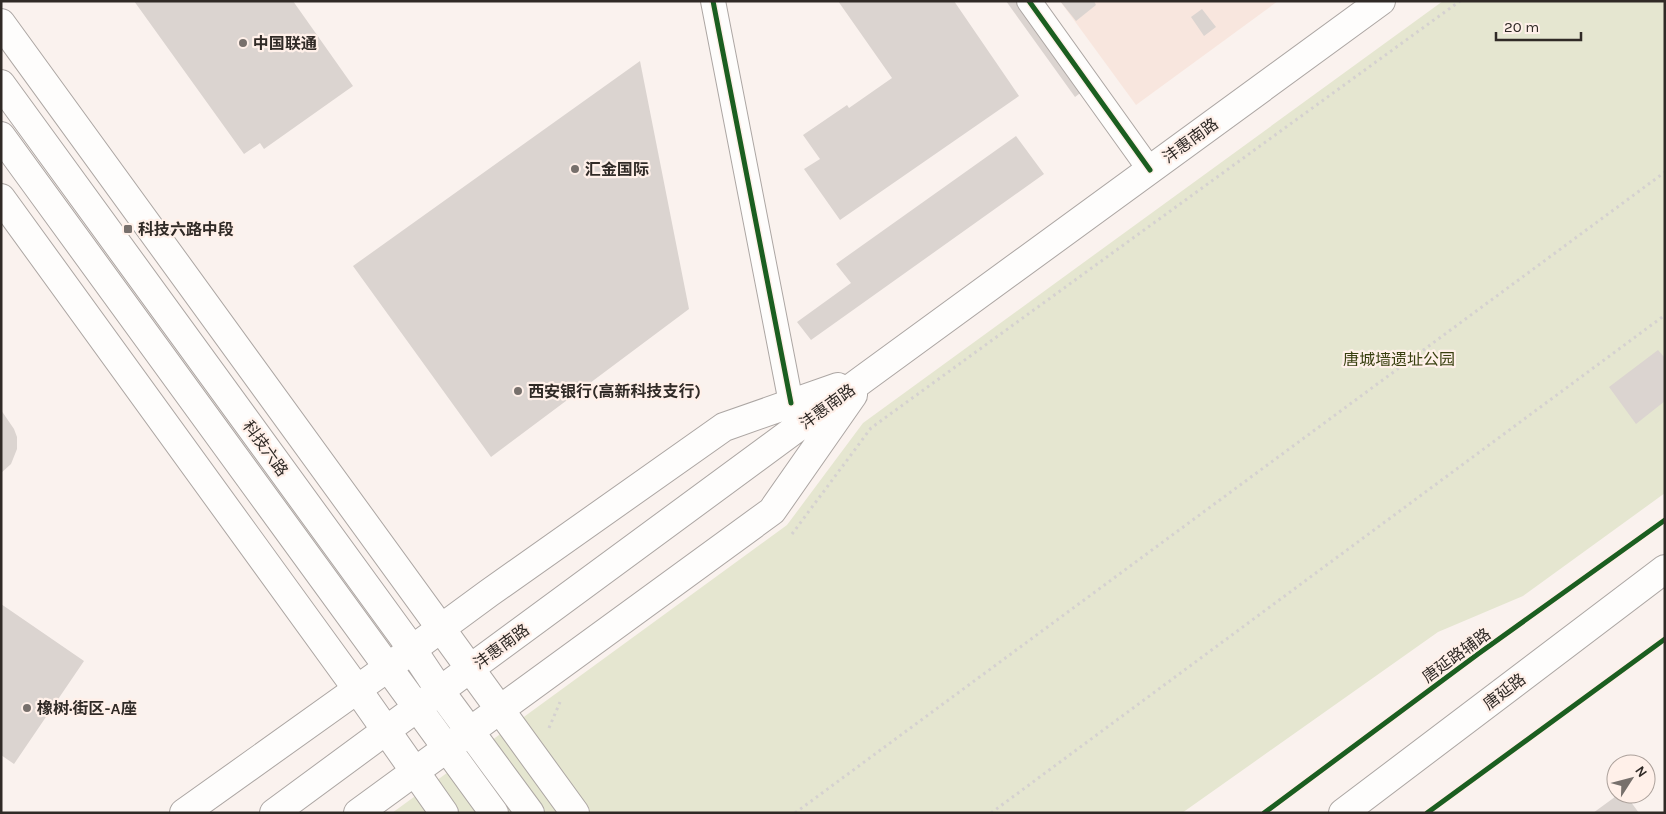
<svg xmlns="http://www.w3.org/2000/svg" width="1666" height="814" font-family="Karla,'Noto Sans SC',sans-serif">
<rect width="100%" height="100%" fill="#faf2ee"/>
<path fill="#f8e6de" d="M1060,1H1278L1136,105Z"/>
<path fill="#e5e6d0" d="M1443,1H1665V493L1523,596L1438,632L1182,813H392L787,525L863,423Z"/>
<path fill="#dbd4d0" d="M134,1H293L353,86L264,149L260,143L244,154Z
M838,1H954L1019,96L840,220L804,169L820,159L803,135L847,105L849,108L892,78Z
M1006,1H1032L1092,84L1075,97Z
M1060,1H1094L1096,5L1076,21Z
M1202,9L1216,27L1204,36L1191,17Z
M640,61L689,309L491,457L353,266Z
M1016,136L1044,174L811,340L797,322L851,283L836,264Z
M1658,350L1665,358V401L1636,424L1609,387Z
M1,410L14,429L17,437V449L11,464L1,473Z
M1,604L84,661L14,764L1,755Z
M1619,794H1625L1639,813H1593Z"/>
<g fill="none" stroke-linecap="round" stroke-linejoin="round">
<defs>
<path id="minor" d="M713,1L791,403
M1029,1L1150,170"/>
<path id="secondary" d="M1,23L575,813
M1,84L412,649L440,691L530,813
M1,136L494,813
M1,198L357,689L444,813"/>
<path id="primary" d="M184,813L387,668L489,593L724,427L838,387
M274,813L866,377L1381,1
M358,813L772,511L853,395
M1343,813L1665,569"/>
</defs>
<use href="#minor" stroke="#aca6a3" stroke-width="26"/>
<use href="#secondary" stroke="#aca6a3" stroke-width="30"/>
<use href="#primary" stroke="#aca6a3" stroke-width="30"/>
<path stroke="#d5d1d0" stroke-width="3" stroke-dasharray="2.5 4" stroke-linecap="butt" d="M792,534L871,428L1460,1
M549,728L560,702
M795,813L1665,172
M991,813L1665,315"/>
<use href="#minor" stroke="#fefdfc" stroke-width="24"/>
<use href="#secondary" stroke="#fefdfc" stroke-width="28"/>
<use href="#primary" stroke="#fefdfc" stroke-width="28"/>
<defs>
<path id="cycleway" d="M713,1L791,403
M1029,1L1150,170
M1264,813L1478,654L1665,520
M1427,813L1665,639"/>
</defs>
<use href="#cycleway" stroke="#fff0e9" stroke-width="8"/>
<use href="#cycleway" stroke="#1b5e20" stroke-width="5"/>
</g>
<g fill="#77706c" stroke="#fff0e9" stroke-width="2">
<circle cx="243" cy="43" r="5"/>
<circle cx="575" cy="169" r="5"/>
<rect x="123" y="224" width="10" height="10" rx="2.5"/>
<circle cx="518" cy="391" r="5"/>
<circle cx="27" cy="708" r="5"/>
</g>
<g text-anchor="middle" stroke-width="4.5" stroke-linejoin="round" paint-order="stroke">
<g font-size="16" font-weight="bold" fill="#302a26" stroke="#fff0e9" text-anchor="start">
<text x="253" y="49">中国联通</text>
<text x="585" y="175">汇金国际</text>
<text x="138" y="235">科技六路中段</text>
<text x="528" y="397">西安银行(高新科技支行)</text>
<text x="37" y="714">橡树·街区-A座</text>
</g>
<g font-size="16" fill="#302a26" stroke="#fff0e9">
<text transform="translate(1190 140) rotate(-36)" y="6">沣惠南路</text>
<text transform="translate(827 406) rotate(-36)" y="6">沣惠南路</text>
<text transform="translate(266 448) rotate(54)" y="6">科技六路</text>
<text transform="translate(501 646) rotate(-36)" y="6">沣惠南路</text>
<text transform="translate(1456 655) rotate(-36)" y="6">唐延路辅路</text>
<text transform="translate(1504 691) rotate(-37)" y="6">唐延路</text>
</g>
<g font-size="16" fill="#383f0f" stroke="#fff0e9">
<text x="1399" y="365">唐城墙遗址公园</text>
</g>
</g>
<rect width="1666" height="814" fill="none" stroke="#302a26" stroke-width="5"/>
<g transform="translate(1631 779) rotate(54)"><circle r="24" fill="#fff0e9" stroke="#aca19b"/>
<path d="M0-4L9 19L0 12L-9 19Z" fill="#77706c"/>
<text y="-8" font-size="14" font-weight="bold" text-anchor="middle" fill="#302a26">N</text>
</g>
<path d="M1496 32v8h85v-8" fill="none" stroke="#302a26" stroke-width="2.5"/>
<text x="1504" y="32" font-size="15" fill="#302a26" stroke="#fff0e9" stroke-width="4" paint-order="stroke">20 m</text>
</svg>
